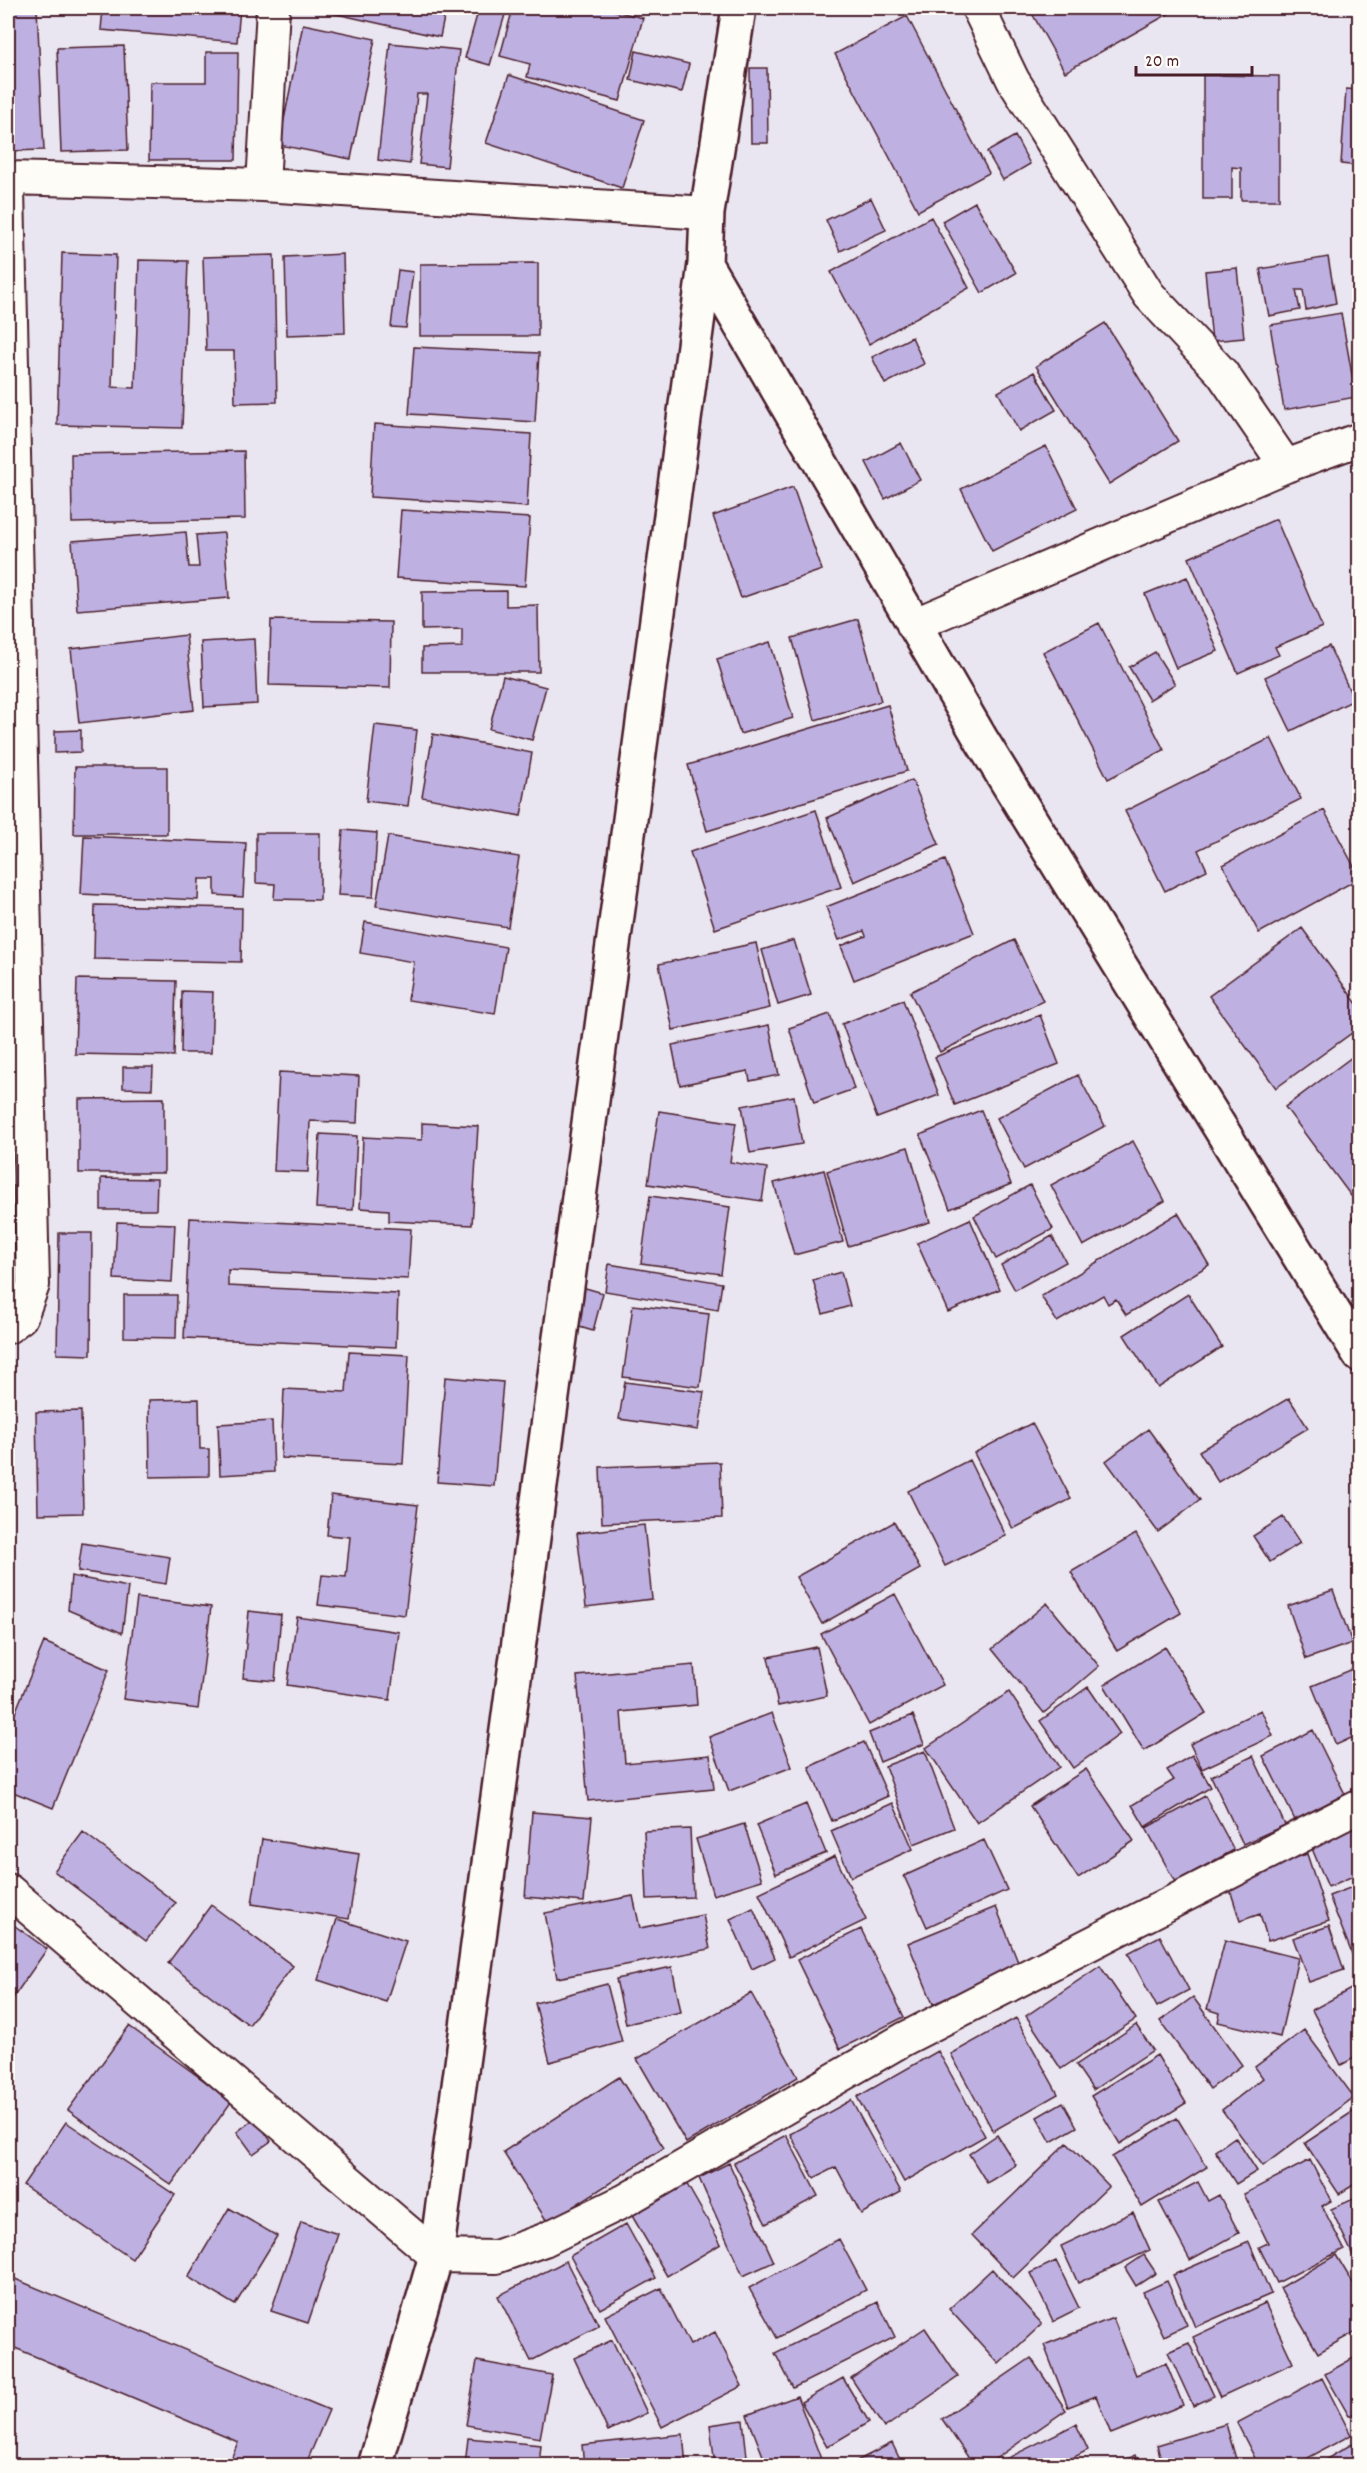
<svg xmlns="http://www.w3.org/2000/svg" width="1367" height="2473" font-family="Dekko,sans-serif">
<rect width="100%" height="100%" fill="#eae6f1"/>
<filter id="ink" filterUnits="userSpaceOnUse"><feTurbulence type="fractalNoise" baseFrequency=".0167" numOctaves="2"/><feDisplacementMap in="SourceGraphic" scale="12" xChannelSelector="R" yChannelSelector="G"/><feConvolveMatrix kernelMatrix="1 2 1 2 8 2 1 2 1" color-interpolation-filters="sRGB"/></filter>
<g filter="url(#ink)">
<path fill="#beb1e2" stroke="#4a1f2b" stroke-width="1.5" d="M8,8H37L44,150L8,151Z
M103,8H240L237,42L101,30Z
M310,8H446L440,37Z
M479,8H507L490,65L465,58Z
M513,8H604L643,18L620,101L527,77L530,64L500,56Z
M1029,8H1179L1065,72Z
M907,16L989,173L918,211L835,54Z
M303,24L375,39L351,159L279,145Z
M390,43L459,50L447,167L419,164L427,94H417L410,164L378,160Z
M124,46L128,150L61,152L57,48Z
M636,51L689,64L682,92L630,80Z
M206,52H238L236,160H149L150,82H206Z
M750,68H767L768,143H751Z
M509,75L644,120L622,188L486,143Z
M1203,75L1279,76V200H1241V168L1232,167V199H1203Z
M1346,89L1360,90V166L1341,164Z
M1015,136L1030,164L1003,180L987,152Z
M871,198L886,230L840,251L826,220Z
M975,202L1016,273L982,293L942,221Z
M931,217L969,288L869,344L831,272Z
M62,253L116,255L112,387L135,388L139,260L188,261L182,428L57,425Z
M343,254L345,333L287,335L285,257Z
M274,255L277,402L235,403L234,351H206L203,257Z
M1328,257L1336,303L1306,310L1303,290H1296L1300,310L1269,316L1260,269Z
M538,263V336H420V264Z
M1237,268L1244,338L1212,341L1205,271Z
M398,270L413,272L406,328L391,327Z
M1341,313L1356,397L1284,410L1270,325Z
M1105,323L1178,441L1109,484L1036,366Z
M912,337L924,364L885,384L872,357Z
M414,347L539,353L535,422L409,414Z
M1034,372L1056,410L1019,431L998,392Z
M374,424L531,434L527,507L370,497Z
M901,443L920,480L885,499L866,462Z
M1046,446L1077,509L992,551L961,489Z
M244,451L245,519L72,523L71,454Z
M793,487L822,570L741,598L713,516Z
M1360,492V539L1354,493Z
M401,510L530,518L525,586L396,578Z
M1276,519L1322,627L1275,647L1279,655L1238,673L1189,558Z
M186,532L189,567H199L196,535L224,533L229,598L77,610L72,541Z
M1187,577L1218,651L1176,668L1145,594Z
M506,591V606L538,605L539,672H422V648L462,647V629L422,630V592Z
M858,619L881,701L815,720L792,638Z
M271,620L391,622L390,688L269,685Z
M1099,623L1164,750L1108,779L1043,652Z
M186,635L194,710L79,723L71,649Z
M254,639L257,704L204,707L201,642Z
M770,642L793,718L740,734L717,659Z
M1329,646L1354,700L1291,731L1265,677Z
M1155,652L1175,684L1149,700L1129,667Z
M503,676L546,687L532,740L489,729Z
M888,705L907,771L707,831L688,765Z
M375,725L417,730L408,806L366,801Z
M81,730V752L55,753V731Z
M433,734L532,753L521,816L422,797Z
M1271,738L1301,799L1198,850L1207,870L1165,891L1125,811Z
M75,767H167V834H74Z
M912,780L939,844L854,882L827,818Z
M816,810L841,887L715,929L690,852Z
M1324,810L1360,878L1259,933L1223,865Z
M343,830L377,833L373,897L338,895Z
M256,833H320V900L274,899L275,884L256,883Z
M84,836L246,843L243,897L215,895V879H199L198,900L81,894Z
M388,836L519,857L508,927L376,906Z
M945,860L974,933L854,980L841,946L866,936L864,931L839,940L826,907Z
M95,905L242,908L241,962L94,959Z
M365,922L506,947L495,1014L408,1000L414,962L360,953Z
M1302,928L1360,1008V1027L1276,1088L1209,996Z
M794,940L811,995L778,1005L762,950Z
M1014,940L1043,1001L940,1052L910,992Z
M756,943L770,1008L673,1030L659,964Z
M77,979L176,981L174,1056L75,1054Z
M182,991L213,992L211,1053H181Z
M903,1000L939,1095L877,1118L842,1024Z
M830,1014L854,1089L814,1103L789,1028Z
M1040,1015L1059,1064L955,1105L935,1057Z
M769,1025L779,1075L750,1081L748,1071L680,1085L672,1045Z
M1360,1051V1189L1351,1196L1285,1107Z
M123,1067H153L152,1089L123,1088Z
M279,1072L359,1076L357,1123L310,1121L308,1172L274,1171Z
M1078,1075L1105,1126L1024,1169L997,1118Z
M794,1096L802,1144L750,1153L742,1106Z
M164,1098V1173H79V1099Z
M981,1110L1011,1184L950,1209L920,1135Z
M659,1111L736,1123L730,1162L767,1168L762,1201L648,1184Z
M422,1123L478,1126L472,1225L389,1221V1210L360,1208L363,1137L422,1140Z
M320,1134L357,1136L353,1210L316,1208Z
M1133,1141L1165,1201L1083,1246L1051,1185Z
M908,1147L930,1222L848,1246L827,1171Z
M824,1170L843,1242L794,1255L774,1183Z
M101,1178L157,1179L156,1210H101Z
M1030,1185L1053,1229L996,1259L974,1216Z
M650,1196L730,1207L721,1274L641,1263Z
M1178,1213L1209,1265L1126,1315L1116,1299L1108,1304L1103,1295L1057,1322L1041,1296Z
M1360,1214V1230L1352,1218Z
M190,1218L411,1229L408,1279L228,1270V1286L398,1294L396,1347L184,1338Z
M970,1219L1000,1289L948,1312L917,1243Z
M117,1222L175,1224L172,1282L114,1279Z
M59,1233H92L91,1355L57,1354Z
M1052,1236L1066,1262L1015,1290L1001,1265Z
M609,1264L722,1283L718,1310L605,1291Z
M841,1272L850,1306L823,1314L813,1280Z
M575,1285L603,1293L593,1331L566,1323Z
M1188,1294L1222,1347L1158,1388L1124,1335Z
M124,1295H177L176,1338L124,1337Z
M633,1305L709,1314L700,1387L623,1377Z
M349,1352L409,1355L403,1464L281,1458L284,1389L346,1392Z
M445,1377L503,1382L494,1486L437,1482Z
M625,1382L704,1392L698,1430L619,1419Z
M1289,1398L1308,1428L1218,1482L1199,1451Z
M199,1399L200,1449H209V1476L150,1477L149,1400Z
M81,1411L83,1513L38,1514L36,1412Z
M272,1421L274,1472L220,1475L218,1424Z
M1032,1423L1071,1499L1013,1529L974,1453Z
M1148,1429L1200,1500L1158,1532L1106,1461Z
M969,1460L1006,1536L945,1566L908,1491Z
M720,1462L722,1518L602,1523L600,1467Z
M331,1495L418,1505L405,1615L318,1605L322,1575L346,1577L350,1537L327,1535Z
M1283,1517L1300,1543L1270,1562L1253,1536Z
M894,1522L920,1569L822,1624L796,1577Z
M644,1525L652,1599L586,1607L577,1533Z
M1136,1534L1181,1613L1117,1651L1071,1572Z
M82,1543L170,1557L166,1584L78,1571Z
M71,1576L128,1587L122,1633L68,1610Z
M1333,1590L1352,1643L1306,1659L1288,1606Z
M895,1594L943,1685L869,1725L821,1634Z
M137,1598L211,1607L198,1709L123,1699Z
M1047,1603L1099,1666L1044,1713L992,1649Z
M249,1611L281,1615L275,1681L243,1678Z
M297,1617L399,1632L390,1700L287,1685Z
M44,1642L109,1670L53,1808L8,1790V1730Z
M817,1647L827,1696L778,1706L768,1657Z
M1165,1647L1206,1713L1144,1751L1104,1685Z
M694,1665L697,1705L621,1712L625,1763L710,1755L714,1789L588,1801L577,1676Z
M1360,1666V1734L1336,1745L1312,1686Z
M8,1678L14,1683L8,1691Z
M1088,1687L1120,1734L1073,1768L1040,1721Z
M1009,1692L1059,1767L977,1823L926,1748Z
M1261,1710L1273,1736L1202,1769L1190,1744Z
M772,1713L792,1767L729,1791L709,1737Z
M913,1715L924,1744L880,1762L869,1733Z
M1313,1730L1345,1794L1295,1820L1263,1756Z
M864,1742L888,1796L832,1821L809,1767Z
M925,1751L954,1828L914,1844L885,1766Z
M1192,1755L1211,1787L1145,1827L1132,1805L1174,1780L1167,1770Z
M1253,1756L1285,1825L1243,1844L1211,1776Z
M1086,1769L1134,1841L1078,1878L1030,1806Z
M1205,1796L1234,1850L1175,1882L1146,1828Z
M893,1803L913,1849L851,1877L831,1831Z
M806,1804L826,1853L776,1874L756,1825Z
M532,1812L592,1817L584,1902L525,1897Z
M1360,1816V1873L1328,1887L1308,1839Z
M744,1824L762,1880L713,1895L696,1839Z
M690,1829L693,1897L647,1899L644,1831Z
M83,1832L176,1903L146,1941L54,1871Z
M262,1839L359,1854L349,1919L252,1904Z
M984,1840L1007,1890L927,1927L904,1876Z
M1307,1854L1329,1921L1268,1941L1260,1914L1240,1921L1227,1880Z
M835,1856L866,1920L789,1957L759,1893Z
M1360,1884V1974L1329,1896Z
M633,1896L640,1928L703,1915L710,1949L557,1978L545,1913Z
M211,1905L293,1966L249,2025L168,1963Z
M996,1907L1020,1967L933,2004L908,1943Z
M753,1908L775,1958L752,1969L730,1919Z
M337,1919L406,1941L386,2002L318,1980Z
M8,1921L47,1949L8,2005Z
M1329,1926L1344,1970L1309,1982L1293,1938Z
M861,1929L904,2017L840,2049L797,1960Z
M1160,1936L1189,1990L1157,2007L1128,1953Z
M1225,1940L1298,1958L1280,2037L1218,2022L1220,2013L1207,2009Z
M1100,1966L1136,2019L1061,2069L1026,2016Z
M672,1967L681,2012L626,2024L616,1979Z
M607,1984L622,2042L550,2062L535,2003Z
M1360,1984V2055L1341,2065L1312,2010Z
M751,1993L798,2077L686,2143L637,2059Z
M1193,1997L1242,2065L1210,2089L1160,2021Z
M1016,2018L1058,2094L993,2131L951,2054Z
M1136,2025L1153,2050L1093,2090L1076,2065Z
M129,2026L232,2101L171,2185L68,2110Z
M1304,2030L1354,2097L1263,2166L1222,2110L1263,2078L1255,2067Z
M938,2051L985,2136L904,2182L857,2097Z
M1157,2055L1186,2103L1120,2144L1091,2096Z
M619,2077L664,2148L548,2223L503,2152Z
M851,2100L901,2192L861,2214L836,2167L814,2178L790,2134Z
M1063,2102L1077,2127L1051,2142L1037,2117Z
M1360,2107V2181L1339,2194L1305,2143Z
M255,2118L271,2141L253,2154L237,2132Z
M1177,2118L1207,2167L1142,2207L1112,2157Z
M66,2122L175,2195L132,2259L23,2185Z
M786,2135L818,2196L766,2224L734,2163Z
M997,2135L1016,2165L987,2183L969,2154Z
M1235,2137L1257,2171L1236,2184L1215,2151Z
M1067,2143L1109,2186L1013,2278L972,2235Z
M1310,2160L1331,2201L1322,2206L1344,2249L1277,2283L1259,2247L1268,2243L1244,2194Z
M729,2163L774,2262L743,2276L699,2178Z
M685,2181L721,2244L667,2276L631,2214Z
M1198,2182L1208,2201L1219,2195L1239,2233L1190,2260L1159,2202Z
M1360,2196V2270L1331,2209Z
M229,2208L277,2236L235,2305L188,2277Z
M1133,2212L1150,2250L1078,2283L1061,2246Z
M301,2222L338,2234L308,2323L271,2311Z
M626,2224L656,2278L600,2309L570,2256Z
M839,2239L866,2290L777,2338L749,2288Z
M1249,2242L1271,2294L1195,2327L1173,2275Z
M1144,2255L1156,2273L1136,2286L1125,2268Z
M1336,2255L1360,2295V2329L1318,2353L1280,2288Z
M566,2261L599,2326L531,2361L498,2296Z
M1056,2261L1079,2308L1053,2321L1030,2273Z
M992,2269L1042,2324L999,2364L949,2309Z
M8,2276L329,2410L305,2466H228L238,2442L8,2345Z
M1167,2281L1187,2325L1164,2336L1143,2292Z
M661,2288L690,2345L715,2332L742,2386L662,2427L605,2316Z
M878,2302L895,2337L793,2388L775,2353Z
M1265,2303L1293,2363L1220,2397L1193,2337Z
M1113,2318L1136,2375L1166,2363L1183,2405L1111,2434L1096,2396L1068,2407L1044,2345Z
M925,2328L958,2377L884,2428L851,2378Z
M612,2340L647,2413L608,2431L574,2358Z
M1189,2343L1214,2396L1193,2406L1168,2352Z
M1357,2356L1360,2361V2410L1349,2416L1325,2374Z
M1031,2358L1066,2410L985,2466H974L942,2419Z
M477,2361L552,2375L540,2438L466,2425Z
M843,2378L869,2422L827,2447L801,2402Z
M1322,2378L1351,2435L1293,2466H1259L1237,2423Z
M797,2396L821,2459L804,2466H767L747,2415Z
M743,2420L748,2466H715L710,2425Z
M1076,2424L1088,2450L1057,2466H1009L1006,2459Z
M1226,2424L1238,2466H1163L1157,2445Z
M683,2434L686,2466H584L582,2445Z
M468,2438L541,2445L539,2466H465Z
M1355,2442L1360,2450V2466H1315Z
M892,2443L903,2466H847Z
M1135,2455L1140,2466H1115Z"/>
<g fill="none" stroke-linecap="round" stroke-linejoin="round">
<defs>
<path id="street" d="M978,8L1013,80L1149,295L1222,373L1286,466
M8,178L263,185L707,213
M263,185L273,8
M8,189L33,1285L21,1317L8,1327
M913,625L1286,466L1360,439
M8,1890L436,2256L496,2257L544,2240L624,2201L904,2039L1360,1806"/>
<path id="secondary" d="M705,264L982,741L1360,1355
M375,2466L436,2256L705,264L707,213L739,8"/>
</defs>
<use href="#street" stroke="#4a1f2b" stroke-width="36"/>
<use href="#secondary" stroke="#4a1f2b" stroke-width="38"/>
<use href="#street" stroke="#fdfcf7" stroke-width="32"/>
<use href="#secondary" stroke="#fdfcf7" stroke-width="33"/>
</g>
</g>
<rect width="1367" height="2473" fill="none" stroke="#fdfcf7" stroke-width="30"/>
<rect x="15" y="15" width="1337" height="2443" fill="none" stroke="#4a1f2b" stroke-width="2" filter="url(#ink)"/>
<path d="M1136 66v9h116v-9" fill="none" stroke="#4a1f2b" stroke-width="3"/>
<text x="1145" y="66" font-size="18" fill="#4a1f2b" stroke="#fdfcf7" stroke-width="4.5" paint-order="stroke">20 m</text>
</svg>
